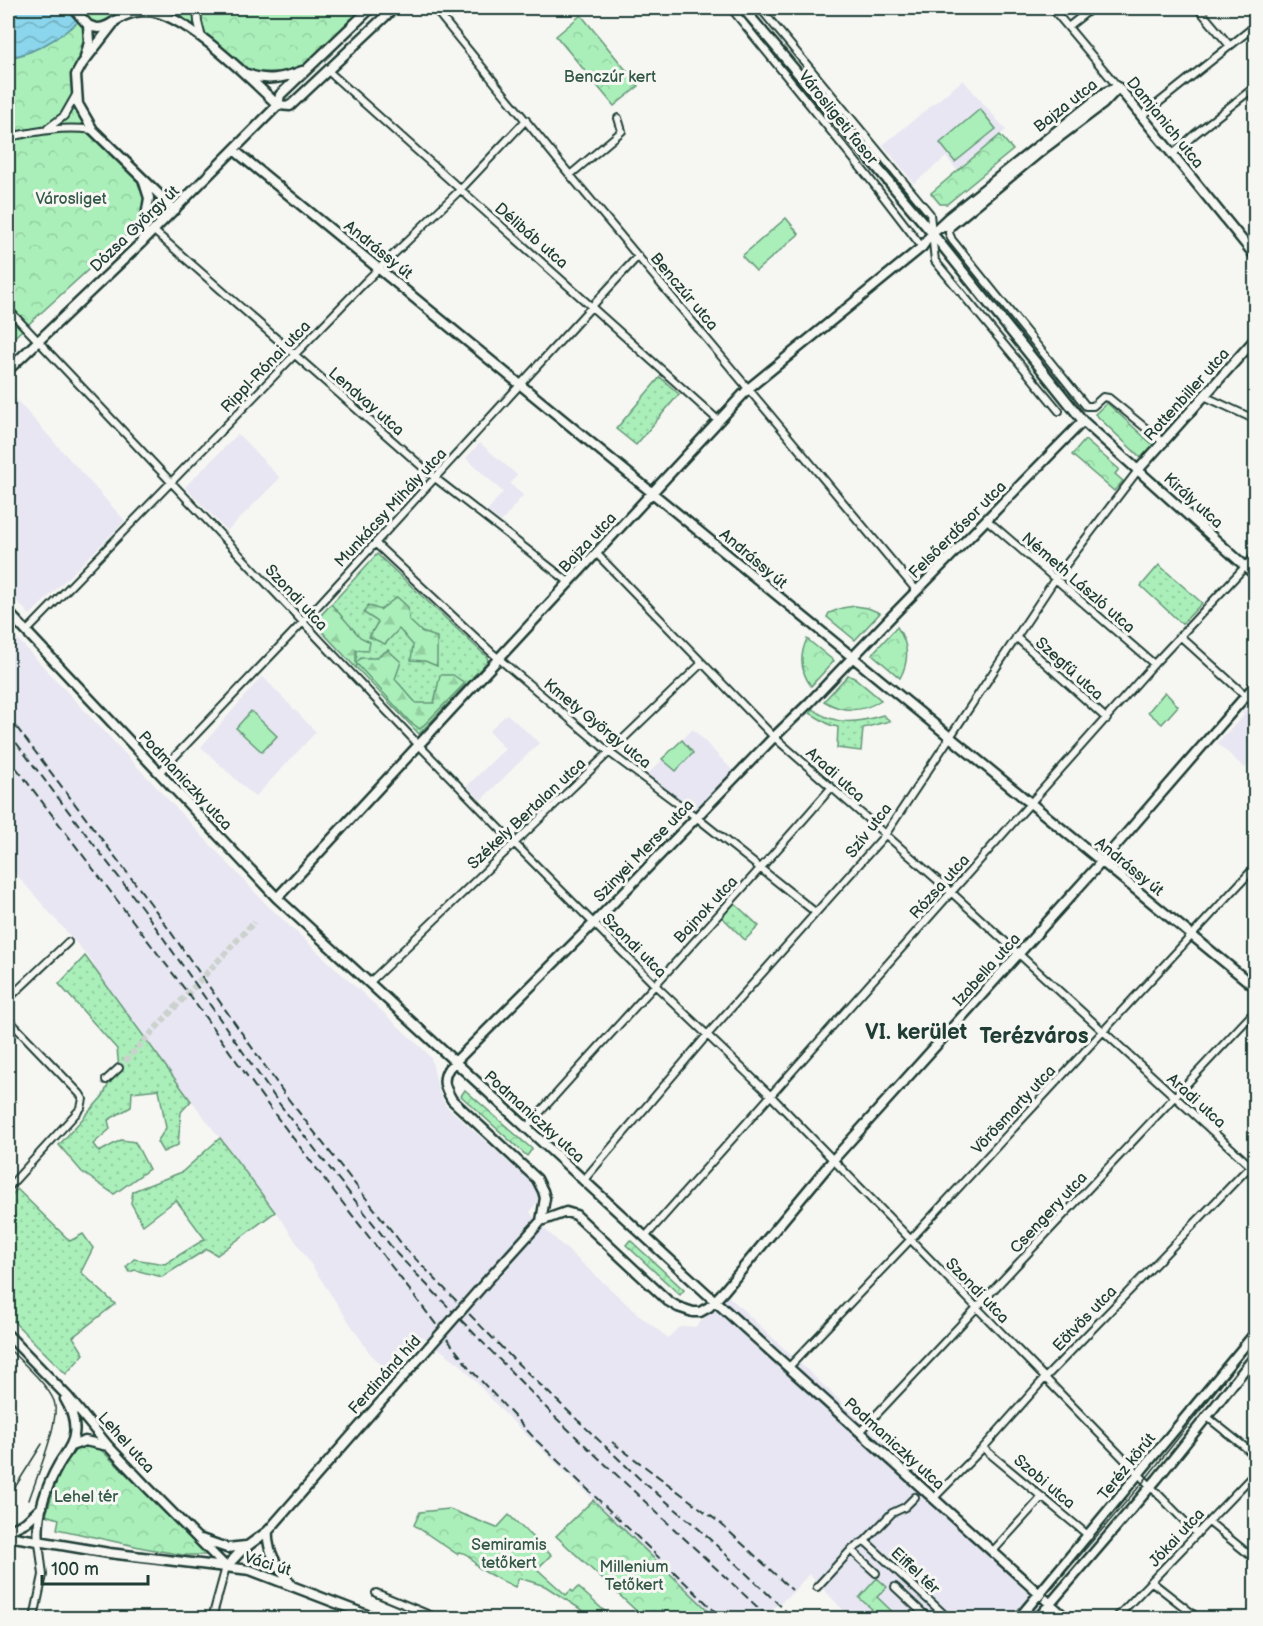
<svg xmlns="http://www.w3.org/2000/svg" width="1263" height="1626" font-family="'Balsamiq Sans',sans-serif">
<defs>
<pattern id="grass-dots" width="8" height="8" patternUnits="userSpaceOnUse" patternTransform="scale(1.5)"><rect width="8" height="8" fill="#aaefba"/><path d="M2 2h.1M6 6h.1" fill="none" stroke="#92cea0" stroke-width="1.8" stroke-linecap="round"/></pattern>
<pattern id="forest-firs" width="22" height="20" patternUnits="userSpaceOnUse" patternTransform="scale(1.5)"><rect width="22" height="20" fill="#aaefba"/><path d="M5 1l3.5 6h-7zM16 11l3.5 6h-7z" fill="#92cea0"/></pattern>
<pattern id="park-crowns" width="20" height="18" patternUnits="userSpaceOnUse" patternTransform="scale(1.5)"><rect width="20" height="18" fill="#aaefba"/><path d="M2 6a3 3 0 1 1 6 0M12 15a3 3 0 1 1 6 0" fill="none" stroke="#92cea0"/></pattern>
<pattern id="water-waves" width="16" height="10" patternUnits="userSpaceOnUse" patternTransform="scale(1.5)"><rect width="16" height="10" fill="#8bd6ec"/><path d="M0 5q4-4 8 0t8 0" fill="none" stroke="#71afc0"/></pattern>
</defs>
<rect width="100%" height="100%" fill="#f6f6f2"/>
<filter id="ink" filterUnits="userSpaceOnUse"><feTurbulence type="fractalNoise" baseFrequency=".0167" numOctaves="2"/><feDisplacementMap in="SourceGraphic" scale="12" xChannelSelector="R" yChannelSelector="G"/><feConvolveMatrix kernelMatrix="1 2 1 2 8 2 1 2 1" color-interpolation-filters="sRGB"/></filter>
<g filter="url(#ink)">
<path fill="#e7e6f2" d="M963,80L1006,130L957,170L946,157L914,183L883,145Z
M11,394L125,521L30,615L8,592V397Z
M238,434L280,478L227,531L185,487Z
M480,443L517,475L510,484L523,495L501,522L487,511L503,492L466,458Z
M8,629L267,905L425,1051L431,1058L439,1093L446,1106L533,1184L539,1194V1198L530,1212L539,1224L640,1316L668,1338L678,1328L685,1326L695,1327L727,1295L1057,1604L1044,1618H851L809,1574L790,1595L761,1618H716L503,1412L461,1365L422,1336L388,1372L369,1352L283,1222L134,1024L117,1038L93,962L8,865Z
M262,676L316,732L255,797L201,747Z
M1250,705L1255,710V756L1245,768L1217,743L1244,715L1242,713Z
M507,714L539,743L481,800L467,786L505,749L489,731Z
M693,729L733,771L694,810L647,775Z"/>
<path fill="url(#grass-dots)" stroke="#649677" stroke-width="1.5" d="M660,377L679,394L636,445L616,429Z
M377,554L487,657L488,661L419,734L314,623Z
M1159,565L1202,603L1182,624L1141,586Z
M813,709C835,726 858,723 883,715L890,721L863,728L861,751L837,748L838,727L830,725L810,713Z
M734,903L759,926L745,940L722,917Z
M85,956L191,1101L181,1112L178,1145L163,1152L157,1142L166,1128L159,1089L132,1092L131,1107L108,1120L110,1129L93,1144L99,1152L121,1140L135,1142L149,1169L114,1194L82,1172L59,1145L103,1096L109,1083L121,1070L119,1068L117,1049L59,984Z
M220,1138L275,1212L217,1255L207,1249L162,1277L135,1270L129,1272L126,1267L134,1259L165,1264L205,1239L176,1200L143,1225L131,1203L133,1191L182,1172Z
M17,1189L70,1241L83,1234L93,1248L81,1272L115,1304L73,1337L84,1354L66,1374L8,1316V1200Z"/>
<path fill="url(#forest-firs)" stroke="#649677" stroke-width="1.5" d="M397,597L408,607L409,620L422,632L437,637V666L425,661L411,660L413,645L399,629L385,644L369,637L378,622L364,613L368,605L380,610Z
M331,604L360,637L370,642L368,651L356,650V663L361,658H375L388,650L401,662L395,679L416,703H434L440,675H453L465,683L420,729L409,721L357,664L356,668L314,623Z"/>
<path fill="url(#park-crowns)" stroke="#649677" stroke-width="1.5" d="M95,8H365L306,64L286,72H241L202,39L149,11L93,27L79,69L81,113L143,179L145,218L9,342L8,349V58C42,52 69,30 95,8Z
M581,15L639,86L614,106L556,36Z
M1000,135L1013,150L947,204H940L931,193Z
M1107,403L1153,445L1141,458L1095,414Z
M1085,440L1119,469L1115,474L1123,481L1114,491L1072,455Z
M855,606L868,608L880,613L855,640L827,617L829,613L842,608Z
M897,627C909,644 910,660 900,678L872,654Z
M807,639L834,661L811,686C800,671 799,656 807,639Z
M848,675L856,679L881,700C863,712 843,713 824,701Z
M465,1090L532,1149L527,1156L461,1096Z
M630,1240L684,1290L680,1295L626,1245Z
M85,1443L97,1446L208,1553V1555H183L144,1548L57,1529L59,1519L46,1515C53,1491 62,1456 85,1443Z
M593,1500L716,1618H644L556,1536Z
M449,1509L497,1528L509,1515L551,1555L537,1569L566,1595L571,1590L573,1592L578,1587L612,1618H594L545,1586L519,1578L515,1587C506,1582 483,1573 477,1566C470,1558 470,1554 459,1552L457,1554L414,1525L420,1512Z
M877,1578L887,1587L877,1597L899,1618H869L866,1616L872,1609L859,1598Z"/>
<path fill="#aaefba" stroke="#649677" stroke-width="1.5" d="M980,109L996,129L955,162L940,143Z
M786,218L799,234L756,271L742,256Z
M1165,692L1178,706L1162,724L1148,712Z
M251,711L277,736L262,752L236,728Z
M682,740L693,753L676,771L662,759Z"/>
<path fill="url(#water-waves)" stroke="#6099a2" stroke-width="1.5" d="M8,8H95C69,30 42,52 8,58Z"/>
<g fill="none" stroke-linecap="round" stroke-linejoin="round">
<path stroke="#cbd1cc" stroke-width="6" stroke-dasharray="6 3" stroke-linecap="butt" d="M119,1068L254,922"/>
<defs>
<path id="street" d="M197,8L198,22L202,38
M434,8L570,175L917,591
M731,8L869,178L922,247
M760,8L930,214L935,261L1059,411
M1052,8L1118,87
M1198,8L1230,46
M163,13L176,8
M1068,27L1092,8
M327,70L719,421
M1142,116L1256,25
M48,128L64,116L76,95
M8,137C38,131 62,126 93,130
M1173,154L1195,134L1256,86
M570,175L622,131L618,118
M950,226L949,233L952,240L1086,406H1093L1103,397L1109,398L1164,443
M154,231L435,478L570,583
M8,309L414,740L513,842L654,984L771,1096L1197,1534
M1204,396L1256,420
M987,520L1154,664
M375,543L491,652L610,753L696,817L815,912
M597,554L774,737L951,892L1256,1171
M26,632L366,281L460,190L526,120
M1180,636L1256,705
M1016,637L1107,719
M159,773L303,622L638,256
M369,983C479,876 592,770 702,663
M8,999L68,942
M8,1019L80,1094L83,1099L81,1108L8,1188
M106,1080L119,1068
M526,1128C627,1014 732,903 831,788
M583,1181L708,1034L885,835L1055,579L1139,469
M645,1237L1154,664L1256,555
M789,1367L911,1239L1256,866
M1206,1416L1256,1456
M860,1432L1256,1010
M983,1448L1089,1536
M934,1498L983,1448L1044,1379L1256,1160
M1209,1522L1256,1560
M865,1541L948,1618
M851,1550L876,1573
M993,1551L1042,1497
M1152,1582L1198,1618
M817,1587L851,1550L865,1541L892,1513L905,1507L915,1497
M895,1587L928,1618
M376,1593L437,1618
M34,1618L43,1575L39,1542
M212,1618L226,1567
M1116,1618L1256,1472"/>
<path id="secondary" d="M73,8L88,25
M743,8L932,233L1083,421L1256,576
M113,24L82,64L76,75L78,104L93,130L175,210
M88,25C104,34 113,20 126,15C133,12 141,11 148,11C185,13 250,79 278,105
M85,57L89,42L88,25
M247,74C266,82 284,78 302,71
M1118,87L1256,257
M278,105L290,106L394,8
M234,150L1256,988
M938,228L950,226L1046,147L1103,104L1118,88
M142,242L149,198L143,179
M8,370L142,242L278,105L280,95L371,8
M1139,469L1256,338
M8,612L277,898L705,1292L1066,1618
M277,898L749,388L922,247L932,233L949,217L1104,93L1118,87
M541,1221L566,1212L576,1215L668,1301L678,1307L693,1312H700L709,1307L724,1291L833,1160L1113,849L1256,684
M485,1283L541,1221L545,1198L543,1191L537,1179L452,1100C445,1088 441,1080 449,1068L594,923L774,737L809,703L892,616L1083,421
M8,1335L68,1397L109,1447L144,1484L226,1567
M71,1446L85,1441L108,1446
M8,1531L26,1522L42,1507
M268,1531C266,1553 280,1569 292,1586
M8,1536L109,1553L250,1570L375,1618
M201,1539L227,1548L246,1546
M39,1542C36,1515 46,1487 59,1464C64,1455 73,1446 74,1435C76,1423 71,1409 65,1399
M226,1567L242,1550L268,1531L429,1347
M1019,1618L1256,1332
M1038,1618L1157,1479L1256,1355"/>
</defs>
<use href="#street" stroke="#1f3d34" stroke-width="10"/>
<use href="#secondary" stroke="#1f3d34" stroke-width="13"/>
<use href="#street" stroke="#f6f6f2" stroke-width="6"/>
<use href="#secondary" stroke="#f6f6f2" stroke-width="8"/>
<path stroke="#1f3d34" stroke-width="1.5" d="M8,1348C21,1362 46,1382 54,1401C61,1419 36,1479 29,1500
M12,1492L42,1444
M1026,1618L1144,1481L1256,1340"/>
<path stroke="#1f3d34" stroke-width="2" stroke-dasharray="9 4.5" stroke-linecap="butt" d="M8,716L151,904L286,1096L405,1248L513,1359L642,1481L699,1529L788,1613
M8,732L143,909L278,1102L397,1254L555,1417L769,1618
M8,757L190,996L270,1108L471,1370L537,1441L722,1618
M612,1442L720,1523L792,1590"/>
<defs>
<path id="secondary-bridge" d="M429,1347L485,1283"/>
</defs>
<use href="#secondary-bridge" stroke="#1f3d34" stroke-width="13" stroke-linecap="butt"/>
<use href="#secondary-bridge" stroke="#f6f6f2" stroke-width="8"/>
</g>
</g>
<g text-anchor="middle" stroke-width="6" stroke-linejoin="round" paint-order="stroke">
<g font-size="16" fill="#345848" stroke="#f6f6f2">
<text x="610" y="82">Benczúr kert</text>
<text x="71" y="204">Városliget</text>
<text x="86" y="1502">Lehel tér</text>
<text x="509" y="1550">Semiramis<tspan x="509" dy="18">tetőkert</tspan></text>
<text x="634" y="1572">Millenium<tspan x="634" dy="18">Tetőkert</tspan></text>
</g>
<g font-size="16" fill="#1f3d34" stroke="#f6f6f2">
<text transform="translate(1065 105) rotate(-38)" y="6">Bajza utca</text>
<text transform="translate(839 117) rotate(51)" y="6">Városligeti fasor</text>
<text transform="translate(1166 122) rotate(51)" y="6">Damjanich utca</text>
<text transform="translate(134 228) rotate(-44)" y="6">Dózsa György út</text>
<text transform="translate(532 235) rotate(41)" y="6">Délibáb utca</text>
<text transform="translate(379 249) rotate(39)" y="6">Andrássy út</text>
<text transform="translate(685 291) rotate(50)" y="6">Benczúr utca</text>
<text transform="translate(265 366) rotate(-46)" y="6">Rippl-Rónai utca</text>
<text transform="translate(1186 394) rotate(-48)" y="6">Rottenbiller utca</text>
<text transform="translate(367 401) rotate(41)" y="6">Lendvay utca</text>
<text transform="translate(1194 500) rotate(42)" y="6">Király utca</text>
<text transform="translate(390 507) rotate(-47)" y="6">Munkácsy Mihály utca</text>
<text transform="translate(957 529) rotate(-45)" y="6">Felsőerdősor utca</text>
<text transform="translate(587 542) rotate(-47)" y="6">Bajza utca</text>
<text transform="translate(754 558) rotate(40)" y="6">Andrássy út</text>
<text transform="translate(1079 582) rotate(41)" y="6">Németh László utca</text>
<text transform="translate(297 597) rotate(47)" y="6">Szondi utca</text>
<text transform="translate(1070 668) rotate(42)" y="6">Szegfű utca</text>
<text transform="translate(598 723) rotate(39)" y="6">Kmety György utca</text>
<text transform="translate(836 774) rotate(42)" y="6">Aradi utca</text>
<text transform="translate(186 780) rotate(47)" y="6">Podmaniczky utca</text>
<text transform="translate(526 813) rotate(-43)" y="6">Székely Bertalan utca</text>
<text transform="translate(868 830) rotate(-52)" y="6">Szív utca</text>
<text transform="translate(643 850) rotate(-46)" y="6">Szinyei Merse utca</text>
<text transform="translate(1130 866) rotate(39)" y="6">Andrássy út</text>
<text transform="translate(939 886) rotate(-48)" y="6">Rózsa utca</text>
<text transform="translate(705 909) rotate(-47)" y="6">Bajnok utca</text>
<text transform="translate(635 945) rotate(45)" y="6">Szondi utca</text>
<text transform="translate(986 969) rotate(-48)" y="6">Izabella utca</text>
<text transform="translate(1197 1100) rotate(42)" y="6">Aradi utca</text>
<text transform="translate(1013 1109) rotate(-47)" y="6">Vörösmarty utca</text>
<text transform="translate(535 1116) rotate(42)" y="6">Podmaniczky utca</text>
<text transform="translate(1048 1212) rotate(-47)" y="6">Csengery utca</text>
<text transform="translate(978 1290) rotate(46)" y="6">Szondi utca</text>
<text transform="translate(1084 1318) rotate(-46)" y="6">Eötvös utca</text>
<text transform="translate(384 1374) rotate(-48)" y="6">Ferdinánd híd</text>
<text transform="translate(127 1442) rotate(48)" y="6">Lehel utca</text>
<text transform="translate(895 1443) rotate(42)" y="6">Podmaniczky utca</text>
<text transform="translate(1126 1466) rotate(-51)" y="6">Teréz körút</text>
<text transform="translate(1045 1481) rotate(40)" y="6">Szobi utca</text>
<text transform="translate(1176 1537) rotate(-47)" y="6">Jókai utca</text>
<text transform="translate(268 1563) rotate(17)" y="6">Váci út</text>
<text transform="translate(916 1570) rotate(43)" y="6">Eiffel tér</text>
</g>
<g font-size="22" font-weight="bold" fill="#1f3d34" stroke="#f6f6f2">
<text x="916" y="1039">VI. kerület</text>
<text x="1034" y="1043">Terézváros</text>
</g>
</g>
<rect width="1263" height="1626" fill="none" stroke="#f6f6f2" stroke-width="30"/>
<rect x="15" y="15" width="1233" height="1596" fill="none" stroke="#1f3d34" stroke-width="2" filter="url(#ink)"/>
<path d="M42 1575v9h106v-9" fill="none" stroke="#1f3d34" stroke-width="3"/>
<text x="51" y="1575" font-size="18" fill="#1f3d34" stroke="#f6f6f2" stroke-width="4.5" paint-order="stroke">100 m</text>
</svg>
